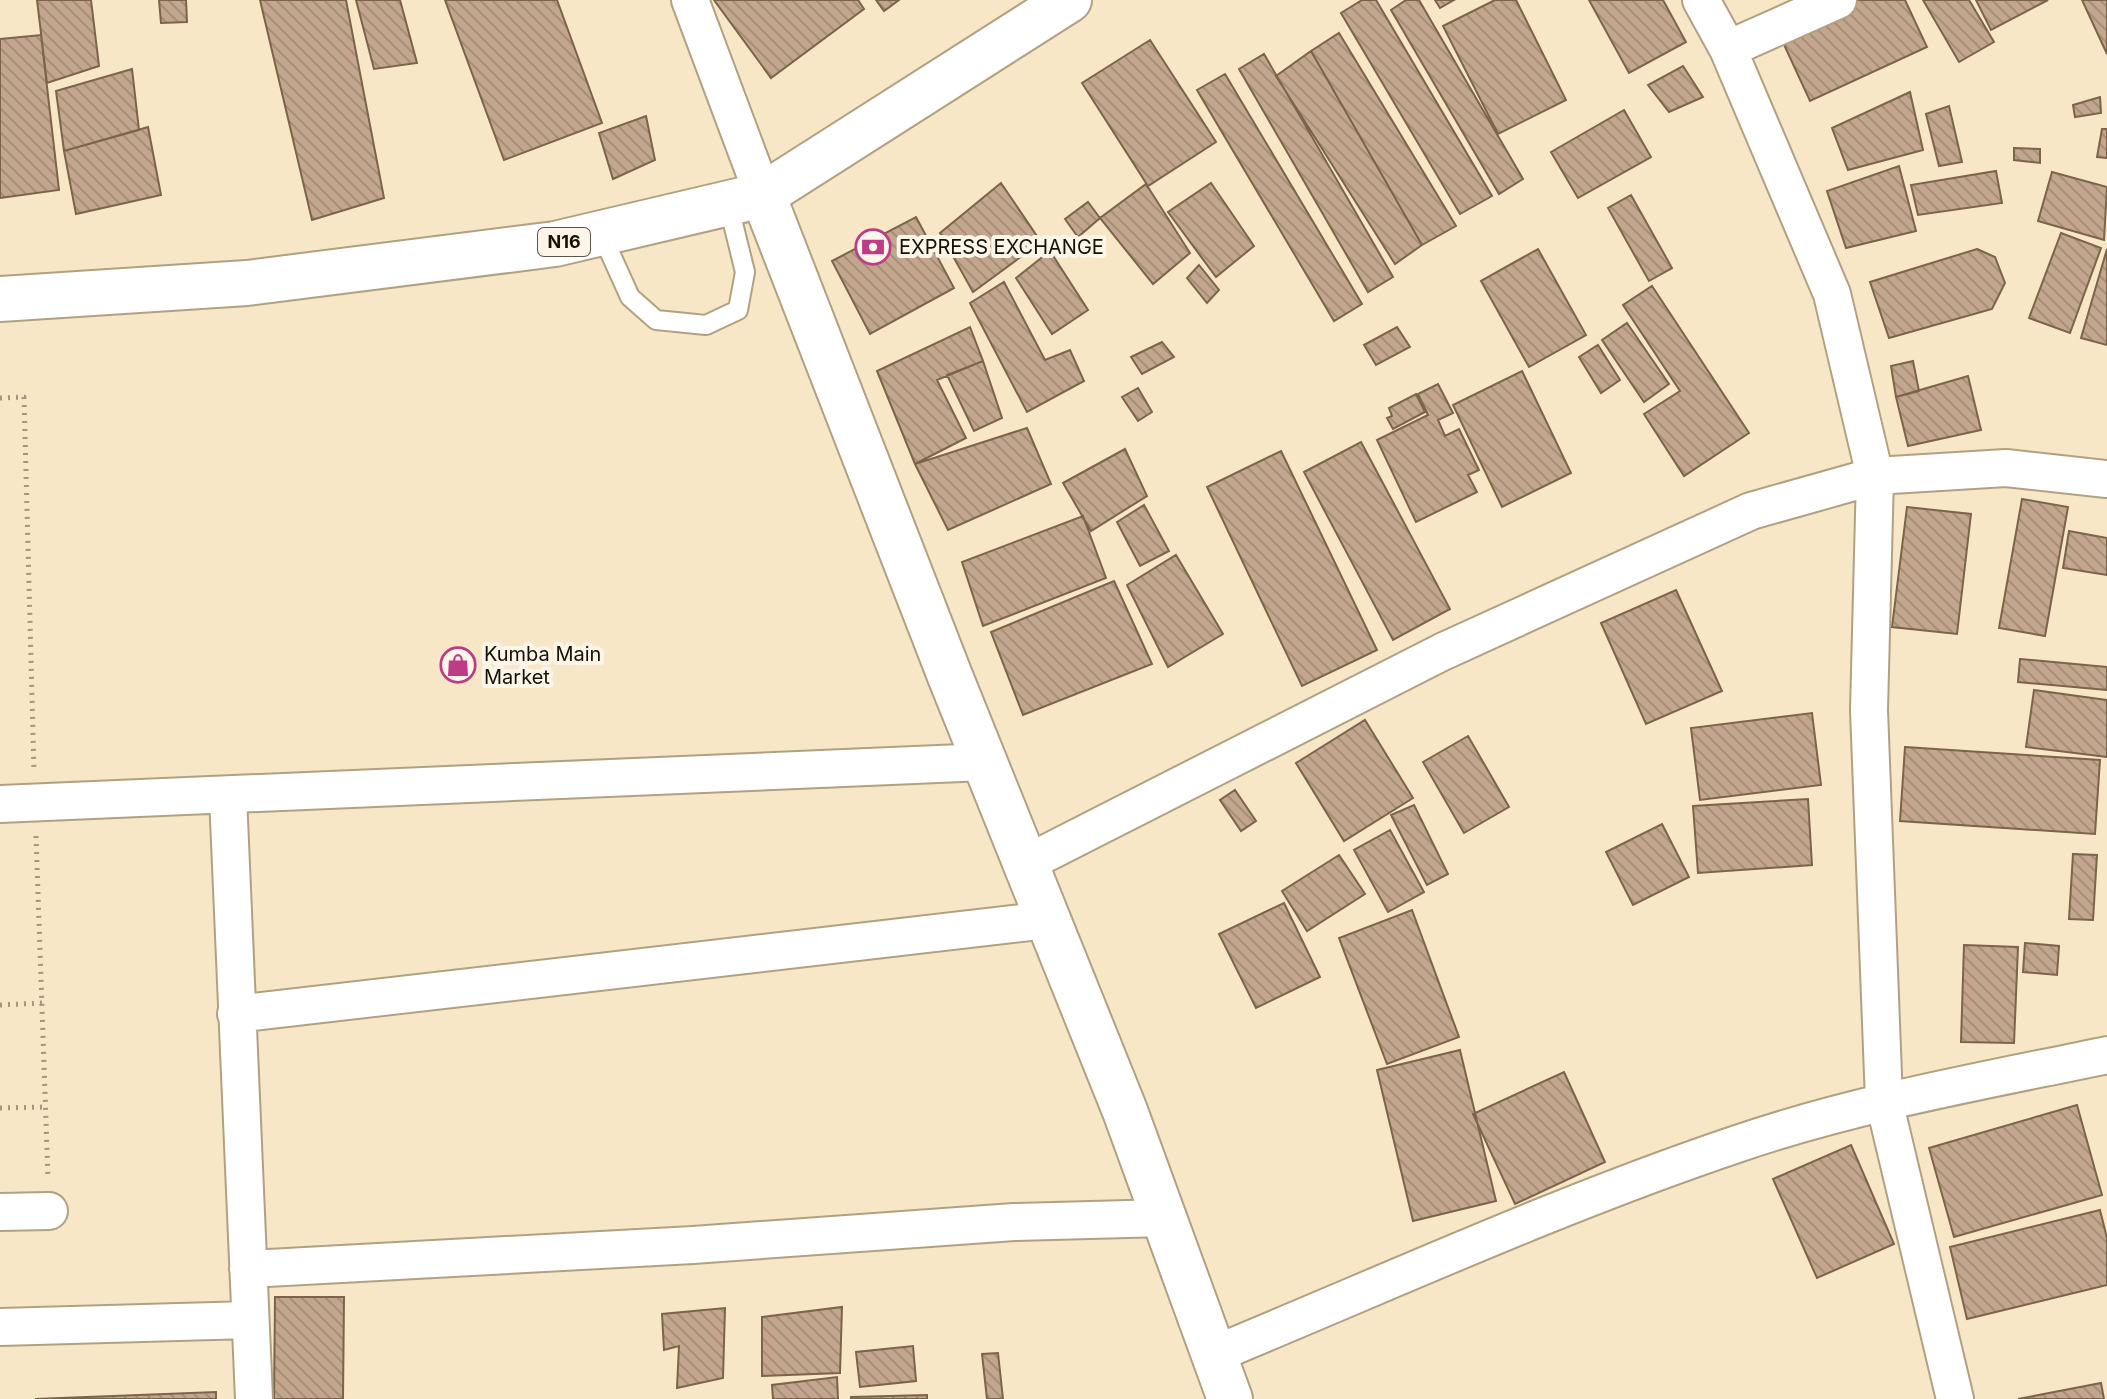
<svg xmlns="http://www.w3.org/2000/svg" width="2107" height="1399" font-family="Inter,sans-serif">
<defs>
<pattern id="building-back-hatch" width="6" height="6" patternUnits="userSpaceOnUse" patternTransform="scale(2)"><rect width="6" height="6" fill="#c2a68d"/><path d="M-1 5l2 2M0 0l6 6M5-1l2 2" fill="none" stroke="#a68e78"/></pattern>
</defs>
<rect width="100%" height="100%" fill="#f8e7c6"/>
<path fill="url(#building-back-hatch)" stroke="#7c634c" stroke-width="2" d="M37,0H91L99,66L47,83Z
M159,0H186L187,22L161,23Z
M260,0H346L384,198L312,220Z
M356,0H400L417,63L374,69Z
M445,0H557L602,123L504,160Z
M714,0H858L864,9L771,78Z
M876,0H899L884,11Z
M1362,0H1376L1492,196L1460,214L1341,13Z
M1406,0H1419L1523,179L1499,194L1391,10Z
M1435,0H1454L1440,8Z
M1495,0H1516L1566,100L1498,134L1443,26Z
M1589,0H1663L1686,42L1629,73Z
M1858,0H1905L1927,47L1810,101L1780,36Z
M1923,0H1969L1994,42L1959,62Z
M1976,0H2048L1991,30Z
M2082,0H2107V54Z
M1339,33L1456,226L1422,245L1311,51Z
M41,35L59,190L0,198V39Z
M1150,40L1216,142L1148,186L1082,83Z
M1311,51L1422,245L1395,264L1276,76Z
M1264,54L1393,277L1368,292L1239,69Z
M1683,66L1703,97L1669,112L1648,85Z
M132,69L139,130L64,151L56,91Z
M1225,74L1362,304L1334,321L1197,90Z
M1910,92L1923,150L1848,170L1832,128Z
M2100,97L2101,113L2075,117L2073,105Z
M1949,106L1962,162L1939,166L1926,114Z
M1624,110L1651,157L1578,198L1551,152Z
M646,116L655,160L613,179L599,133Z
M148,127L161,195L76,214L64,151Z
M2102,129H2107V158L2097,157Z
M2014,148L2040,149V163L2014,160Z
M1899,166L1916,231L1846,248L1827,191Z
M1996,171L2002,203L1918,215L1911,185Z
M2052,172L2107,187L2104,240L2038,221Z
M1001,183L1041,242L973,292L940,233Z
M1211,183L1254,246L1216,277L1168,212Z
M1146,184L1190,253L1153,284L1100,218Z
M1631,195L1672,268L1649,281L1608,208Z
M1088,202L1100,218L1078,237L1065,219Z
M916,217L954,288L870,334L832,261Z
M2061,233L2101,248L2070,333L2029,318Z
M1538,249L1586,335L1529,367L1481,281Z
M1977,249L1995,257L2005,283L1992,309L1889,338L1870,282Z
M2107,249V345L2081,338Z
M1050,251L1088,310L1052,334L1016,278Z
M1199,265L1219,290L1207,303L1187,278Z
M1004,282L1045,360L1070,350L1084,381L1027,412L970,303Z
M1652,286L1749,433L1684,476L1644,414L1680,391L1623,305Z
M1627,323L1669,384L1644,402L1602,340Z
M970,327L983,361L937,380L966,438L915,464L877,371Z
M1397,327L1410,347L1376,365L1364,345Z
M1162,342L1174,357L1142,374L1131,357Z
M1598,345L1620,380L1601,393L1579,357Z
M983,361L1002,418L974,431L947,375Z
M1913,361L1919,391L1896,397L1891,366Z
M1522,371L1571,473L1502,507L1453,405Z
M1968,376L1981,430L1908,446L1896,397Z
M1438,384L1453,413L1438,420L1445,436L1459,429L1479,470L1468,475L1477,492L1416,522L1377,440L1428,415L1418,394Z
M1138,388L1152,412L1138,421L1122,397Z
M1416,394L1425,412L1393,429L1387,418L1392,416L1389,408Z
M1027,428L1051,484L948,530L915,464Z
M1361,442L1450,609L1393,640L1304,472Z
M1125,449L1147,496L1091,531L1063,483Z
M1281,451L1377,650L1302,686L1207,487Z
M2022,499L2068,507L2045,636L1999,628Z
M1144,505L1169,551L1140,566L1117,522Z
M1907,507L1971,514L1957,634L1892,627Z
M1083,516L1106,578L983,626L962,562Z
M2069,531L2107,538V575L2063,568Z
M1176,555L1223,634L1168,667L1127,585Z
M1114,581L1152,664L1023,715L991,632Z
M1676,590L1722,691L1646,724L1601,623Z
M2020,659L2107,667V690L2018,682Z
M2034,690L2107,700V757L2026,747Z
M1812,713L1821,785L1700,800L1691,728Z
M1365,720L1413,798L1344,841L1296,763Z
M1468,736L1509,807L1464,833L1423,762Z
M1905,747L2100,760L2095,834L1900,821Z
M1235,790L1256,821L1241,831L1220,800Z
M1808,799L1812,865L1698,873L1693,806Z
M1414,805L1448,874L1427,885L1391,815Z
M1662,824L1689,877L1633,905L1606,852Z
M1390,830L1424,892L1388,912L1354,850Z
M2073,854L2097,855L2093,920L2069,919Z
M1339,855L1365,894L1307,931L1282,891Z
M1284,903L1320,977L1256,1008L1219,934Z
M1412,910L1459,1037L1387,1064L1339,938Z
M2025,943L2059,946L2057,975L2023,972Z
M1964,945L2018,947L2014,1043L1961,1042Z
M1460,1050L1496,1201L1413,1221L1377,1070Z
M1564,1072L1605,1162L1515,1204L1473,1114Z
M2077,1105L2102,1195L1954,1237L1929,1148Z
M1851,1145L1894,1244L1817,1278L1773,1179Z
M2100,1210L2107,1238V1285L1967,1319L1950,1247Z
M275,1297H344L343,1399H274Z
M842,1307L840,1373L762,1376V1317Z
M725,1308L723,1378L677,1388L679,1346L664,1350L662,1314Z
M913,1346L916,1381L860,1387L856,1352Z
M998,1353L1003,1399H987L982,1354Z
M837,1377L838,1399H773L772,1385Z
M2101,1383L2104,1399H2018Z
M216,1392V1399H35Z
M927,1395V1399H851V1397Z"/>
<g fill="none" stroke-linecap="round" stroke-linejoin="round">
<defs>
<path id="service" d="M601,233L630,297L656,320L706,325L738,310L745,272L728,203"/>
<path id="minor" d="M690,0L763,195
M1701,0L1728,49L1832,294L1875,476L1869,710L1884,1101L1955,1399
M1728,49L1838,0
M228,796L254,1399
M0,804L985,762
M1025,864L1442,652L1751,511L1875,476L2006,468L2107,479
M236,1014L1048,920
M0,1212L49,1211
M248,1269L693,1245L1014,1222L1165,1218
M0,1327L250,1320
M1215,1354C1387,1283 1559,1204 1737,1144C1857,1103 1983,1081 2107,1055"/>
<path id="tertiary" d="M763,195L950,676L1125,1111L1230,1399"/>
<path id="trunk" d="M0,299L247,283L555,244L763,195L1069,0"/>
</defs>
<use href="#service" stroke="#b1a182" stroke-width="22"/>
<use href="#minor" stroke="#b1a182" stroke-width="40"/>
<use href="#tertiary" stroke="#b1a182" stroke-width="48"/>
<use href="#trunk" stroke="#b1a182" stroke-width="48"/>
<path stroke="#a3967e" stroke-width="5" stroke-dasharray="2 6" stroke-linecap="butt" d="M0,398L24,397L34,771
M36,836L48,1178
M0,1005L42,1003
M0,1108L46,1107"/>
<use href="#service" stroke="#fff" stroke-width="18"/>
<use href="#minor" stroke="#fff" stroke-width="36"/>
<use href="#tertiary" stroke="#fff" stroke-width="44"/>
<use href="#trunk" stroke="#fff" stroke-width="44"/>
</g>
<defs>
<symbol id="bank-ring" viewBox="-11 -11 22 22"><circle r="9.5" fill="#fcf5e8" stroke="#bd3c86" stroke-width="1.5"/><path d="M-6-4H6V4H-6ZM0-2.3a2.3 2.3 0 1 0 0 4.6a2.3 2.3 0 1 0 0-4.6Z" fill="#bd3c86"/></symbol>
<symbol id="shop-ring" viewBox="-11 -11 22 22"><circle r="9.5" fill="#fcf5e8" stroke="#bd3c86" stroke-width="1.5"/><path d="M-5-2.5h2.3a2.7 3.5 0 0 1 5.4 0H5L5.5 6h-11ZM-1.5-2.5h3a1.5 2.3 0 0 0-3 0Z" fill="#bd3c86"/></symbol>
</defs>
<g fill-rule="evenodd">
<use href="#bank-ring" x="853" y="227" width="40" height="40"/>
<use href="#shop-ring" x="438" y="645" width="40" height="40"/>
</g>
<g text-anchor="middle" stroke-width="8" stroke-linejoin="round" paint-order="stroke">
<rect fill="#fcf5e8" stroke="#5c554a" stroke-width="2" x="538" y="228" width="52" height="28" rx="6"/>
<g font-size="18" font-weight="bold" fill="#171106">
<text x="564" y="248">N16</text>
</g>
<g font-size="20" fill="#171106" stroke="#fcf5e8" text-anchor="start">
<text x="899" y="254">EXPRESS EXCHANGE</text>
<text x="484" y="661">Kumba Main<tspan x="484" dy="23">Market</tspan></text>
</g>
</g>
</svg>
